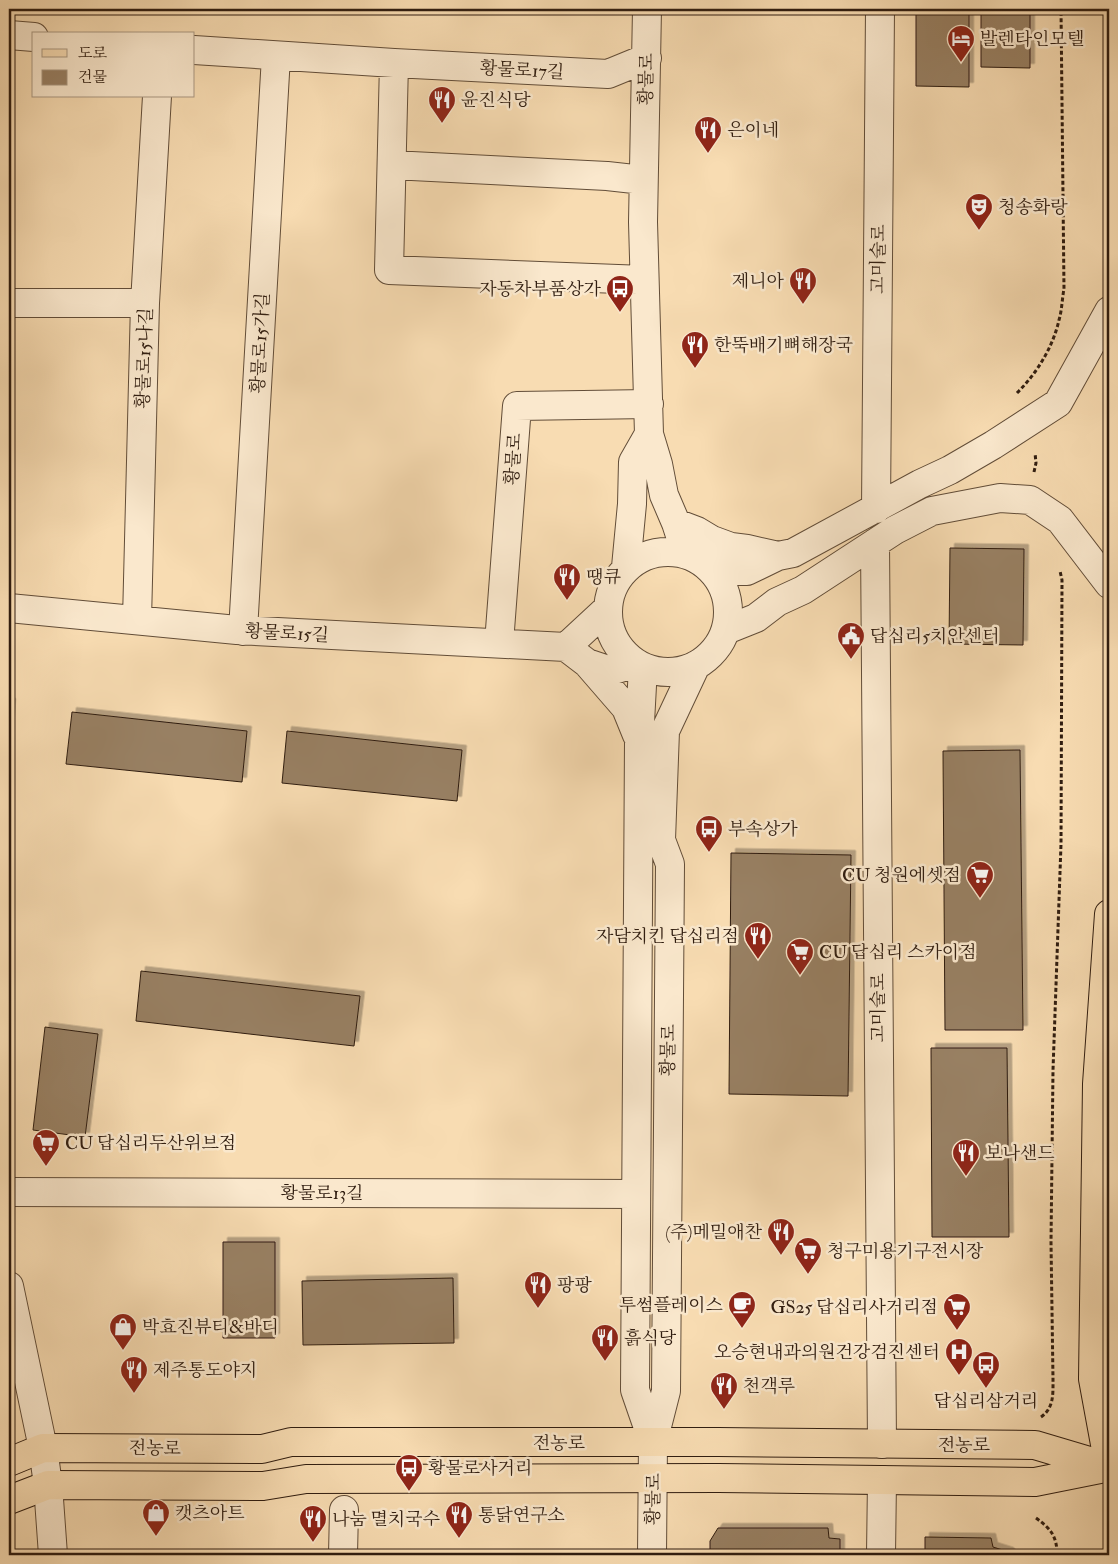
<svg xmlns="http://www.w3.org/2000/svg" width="1118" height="1564" font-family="'IM FELL Double Pica','Noto Serif KR',serif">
<defs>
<filter id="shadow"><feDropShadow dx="4.5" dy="-4.5" stdDeviation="0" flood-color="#0004"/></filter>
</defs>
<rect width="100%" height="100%" fill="#f8dcb2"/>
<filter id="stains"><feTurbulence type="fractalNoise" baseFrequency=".004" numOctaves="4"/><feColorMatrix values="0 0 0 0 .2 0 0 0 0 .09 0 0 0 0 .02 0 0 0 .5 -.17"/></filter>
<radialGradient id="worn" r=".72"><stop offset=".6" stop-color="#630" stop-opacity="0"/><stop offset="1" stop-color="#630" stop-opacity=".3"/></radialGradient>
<path fill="#988064" stroke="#301d10" filter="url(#shadow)" d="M916,9H969V87L916,86Z
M981,9H1030V68L981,67Z
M950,548L1024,549L1023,645L949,644Z
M9,702L11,703L9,727Z
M72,712L247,731L242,782L66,764Z
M287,731L462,750L457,801L282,783Z
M1020,750L1023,1030H945L943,751Z
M731,853L851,855L848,1096L729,1094Z
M141,971L360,996L354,1046L136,1021Z
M45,1027L98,1034L85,1137L33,1130Z
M931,1048H1007L1009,1237H932Z
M223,1242H275V1338H223Z
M453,1278L454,1343L303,1345L302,1281Z
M718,1528H828L829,1538L840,1539V1555H710V1541Z
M925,1537L991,1538L993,1547L1009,1552L1012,1555H925Z"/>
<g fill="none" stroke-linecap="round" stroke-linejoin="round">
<defs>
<path id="minor" d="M647,9L643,222L649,434L658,464L664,495L676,523L686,554
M9,35L34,37
M194,50L394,63L608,74L647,58
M394,63L389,270L644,280
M392,165L607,176L643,180
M9,303H145
M876,509L880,9
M676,523L697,531L712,540L731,547L747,549L778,556
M875,543L882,1444
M608 612a60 60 0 1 1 120 0a60 60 0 1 1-120 0Z
M626,567L632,504L633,462L649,434
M712,571H747L778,556L793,553L920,484L950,470L993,445L1058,403L1109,311
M9,608L237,630L566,647L587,663L611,671L636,663
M137,620L145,303L157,96
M726,630L756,618L777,602L803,590L895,530L932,511L1000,498L1030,500L1060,520L1109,584
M243,631L276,56
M499,643L517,406L649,404
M566,647L607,609
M587,663L626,708L637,735
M643,667L639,741L635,1390L653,1442
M9,1192L636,1194
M9,1286L43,1448L48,1485L53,1555
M343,1555L344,1510
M652,1555L653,1442L666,1391L670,864L661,840L665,731L696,665
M881,1555L882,1480"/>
<path id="major" d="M1109,914L1097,1084L1093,1379L1109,1466
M9,1462L43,1448L262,1449L291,1442H718L1035,1445L1109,1467
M9,1500L48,1485L263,1486L306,1479L718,1478L1035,1482L1105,1468"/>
</defs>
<use href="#minor" stroke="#624d38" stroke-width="30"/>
<use href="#major" stroke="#301d10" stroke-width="30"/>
<path stroke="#301d10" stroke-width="3" stroke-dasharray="4 2.5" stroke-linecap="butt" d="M1017,393C1037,373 1053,347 1059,320C1062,310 1062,299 1064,289L1061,9
M1034,472L1036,463L1035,453
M1041,1417C1054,1408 1053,1394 1053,1379L1051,1242L1053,1070L1061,844L1062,580L1060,571
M1036,1518C1051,1529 1057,1536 1057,1555"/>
<use href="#minor" stroke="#fae8cd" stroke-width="28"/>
<use href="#major" stroke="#f8dcb2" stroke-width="28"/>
</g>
<defs>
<symbol id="hotel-pin" viewBox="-11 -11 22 30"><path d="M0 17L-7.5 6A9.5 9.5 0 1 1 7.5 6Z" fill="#8f2418" stroke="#fae8cd"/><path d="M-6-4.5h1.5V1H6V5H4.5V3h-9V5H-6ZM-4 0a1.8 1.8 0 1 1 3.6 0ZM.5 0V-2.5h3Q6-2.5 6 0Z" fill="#fff"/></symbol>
<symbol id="restaurant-pin" viewBox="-11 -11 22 30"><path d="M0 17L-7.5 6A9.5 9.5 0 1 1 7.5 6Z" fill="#8f2418" stroke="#fae8cd"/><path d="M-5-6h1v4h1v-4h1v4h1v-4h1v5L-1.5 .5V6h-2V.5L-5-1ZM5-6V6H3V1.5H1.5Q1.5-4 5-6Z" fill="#fff"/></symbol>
<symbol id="theatre-pin" viewBox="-11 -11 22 30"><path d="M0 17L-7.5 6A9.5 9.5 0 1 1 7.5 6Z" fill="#8f2418" stroke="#fae8cd"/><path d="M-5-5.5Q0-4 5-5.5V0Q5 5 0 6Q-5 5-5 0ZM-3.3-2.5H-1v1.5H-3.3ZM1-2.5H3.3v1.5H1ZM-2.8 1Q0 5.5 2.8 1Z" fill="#fff"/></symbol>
<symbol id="bus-pin" viewBox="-11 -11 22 30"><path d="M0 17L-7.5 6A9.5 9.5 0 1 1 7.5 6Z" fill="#8f2418" stroke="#fae8cd"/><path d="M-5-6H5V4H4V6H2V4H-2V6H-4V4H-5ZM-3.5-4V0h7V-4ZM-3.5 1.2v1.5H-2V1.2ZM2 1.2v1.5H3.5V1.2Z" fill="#fff"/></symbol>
<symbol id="civic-pin" viewBox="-11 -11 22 30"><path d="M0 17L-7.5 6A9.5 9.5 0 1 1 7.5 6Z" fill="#8f2418" stroke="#fae8cd"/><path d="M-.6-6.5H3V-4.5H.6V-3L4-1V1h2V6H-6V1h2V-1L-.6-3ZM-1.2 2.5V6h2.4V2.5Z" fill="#fff"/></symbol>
<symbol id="supermarket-pin" viewBox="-11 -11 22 30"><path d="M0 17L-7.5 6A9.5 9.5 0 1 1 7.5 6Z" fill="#8f2418" stroke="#fae8cd"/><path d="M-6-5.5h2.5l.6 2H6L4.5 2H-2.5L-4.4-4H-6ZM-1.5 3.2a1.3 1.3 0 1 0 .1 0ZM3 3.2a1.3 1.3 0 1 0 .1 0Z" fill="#fff"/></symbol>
<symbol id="cafe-pin" viewBox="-11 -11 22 30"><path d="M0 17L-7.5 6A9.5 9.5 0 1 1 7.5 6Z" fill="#8f2418" stroke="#fae8cd"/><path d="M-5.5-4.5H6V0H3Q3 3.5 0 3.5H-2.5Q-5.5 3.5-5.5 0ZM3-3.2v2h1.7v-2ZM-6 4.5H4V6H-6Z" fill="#fff"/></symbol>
<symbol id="shop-pin" viewBox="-11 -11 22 30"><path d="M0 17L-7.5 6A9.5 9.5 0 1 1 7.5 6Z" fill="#8f2418" stroke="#fae8cd"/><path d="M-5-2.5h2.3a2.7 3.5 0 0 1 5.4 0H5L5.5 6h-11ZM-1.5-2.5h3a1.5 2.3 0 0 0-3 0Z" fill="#fff"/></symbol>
<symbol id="hospital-pin" viewBox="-11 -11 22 30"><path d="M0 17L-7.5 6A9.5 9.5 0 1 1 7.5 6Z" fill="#8f2418" stroke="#fae8cd"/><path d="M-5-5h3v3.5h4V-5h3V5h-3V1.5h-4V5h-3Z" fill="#fff"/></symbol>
</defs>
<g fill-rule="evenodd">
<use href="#hotel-pin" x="945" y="23" width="32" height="43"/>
<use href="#restaurant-pin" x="426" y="84" width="32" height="43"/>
<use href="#restaurant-pin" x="692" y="114" width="32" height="43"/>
<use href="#theatre-pin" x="963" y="191" width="32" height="43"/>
<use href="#restaurant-pin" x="787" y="265" width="32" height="43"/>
<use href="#bus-pin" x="604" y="273" width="32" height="43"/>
<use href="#restaurant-pin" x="679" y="329" width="32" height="43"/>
<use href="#restaurant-pin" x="551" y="561" width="32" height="43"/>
<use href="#civic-pin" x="835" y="620" width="32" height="43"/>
<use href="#bus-pin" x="693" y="813" width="32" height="43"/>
<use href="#supermarket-pin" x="964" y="859" width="32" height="43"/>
<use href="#restaurant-pin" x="742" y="920" width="32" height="43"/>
<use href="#supermarket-pin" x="784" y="936" width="32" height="43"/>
<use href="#supermarket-pin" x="30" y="1127" width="32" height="43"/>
<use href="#restaurant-pin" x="950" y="1137" width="32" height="43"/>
<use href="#restaurant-pin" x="765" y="1216" width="32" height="43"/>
<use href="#supermarket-pin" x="792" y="1235" width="32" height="43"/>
<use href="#restaurant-pin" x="522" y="1269" width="32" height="43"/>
<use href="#cafe-pin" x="726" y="1289" width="32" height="43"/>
<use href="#supermarket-pin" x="941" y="1291" width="32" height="43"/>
<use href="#shop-pin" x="107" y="1311" width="32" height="43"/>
<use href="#restaurant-pin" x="589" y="1322" width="32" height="43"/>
<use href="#hospital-pin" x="943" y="1336" width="32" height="43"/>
<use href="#bus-pin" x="970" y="1349" width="32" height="43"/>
<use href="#restaurant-pin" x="118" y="1354" width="32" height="43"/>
<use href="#restaurant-pin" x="708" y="1370" width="32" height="43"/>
<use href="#bus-pin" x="393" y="1452" width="32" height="43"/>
<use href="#shop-pin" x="140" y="1497" width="32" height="43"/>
<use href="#restaurant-pin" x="443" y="1499" width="32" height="43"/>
<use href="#restaurant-pin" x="297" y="1503" width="32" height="43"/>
</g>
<g text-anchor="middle" stroke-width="5" stroke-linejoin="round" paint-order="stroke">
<g font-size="18" fill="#301d10" stroke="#fae8cd" text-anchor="start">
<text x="980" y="45">발렌타인모텔</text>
<text x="461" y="106">윤진식당</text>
<text x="727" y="136">은이네</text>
<text x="998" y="213">청송화랑</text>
<text x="784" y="287" text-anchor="end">제니아</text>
<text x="601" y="295" text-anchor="end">자동차부품상가</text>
<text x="714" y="351">한뚝배기뼈해장국</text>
<text x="586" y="583">땡큐</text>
<text x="870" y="642">답십리5치안센터</text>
<text x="728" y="835">부속상가</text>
<text x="961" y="881" text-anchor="end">CU 청원에셋점</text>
<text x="739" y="942" text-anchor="end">자담치킨 답십리점</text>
<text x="819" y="958">CU 답십리 스카이점</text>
<text x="65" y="1149">CU 답십리두산위브점</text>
<text x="985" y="1159">보나샌드</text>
<text x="762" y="1238" text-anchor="end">(주)메밀애찬</text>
<text x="827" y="1257">청구미용기구전시장</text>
<text x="557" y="1291">팡팡</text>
<text x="723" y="1311" text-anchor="end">투썸플레이스</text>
<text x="938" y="1313" text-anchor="end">GS25 답십리사거리점</text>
<text x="142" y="1333">박효진뷰티&amp;바디</text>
<text x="624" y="1344">흙식당</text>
<text x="940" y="1358" text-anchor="end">오승현내과의원건강검진센터</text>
<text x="153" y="1376">제주통도야지</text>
<text x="743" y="1392">천객루</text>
<text x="986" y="1407" text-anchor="middle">답십리삼거리</text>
<text x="428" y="1474">황물로사거리</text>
<text x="175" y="1519">캣츠아트</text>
<text x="478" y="1521">통닭연구소</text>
<text x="332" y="1525">나눔 멸치국수</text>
</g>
<g font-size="18" fill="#301d10" stroke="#fae8cd">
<text transform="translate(522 70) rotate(3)" y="6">황물로17길</text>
<text transform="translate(646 79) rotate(-89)" y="6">황물로</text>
<text transform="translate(878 259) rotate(-89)" y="6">고미술로</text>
<text transform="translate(260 343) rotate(-87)" y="6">황물로15가길</text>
<text transform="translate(144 358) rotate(-88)" y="6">황물로15나길</text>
<text transform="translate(513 459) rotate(-86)" y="6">황물로</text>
<text transform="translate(287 633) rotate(3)" y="6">황물로15길</text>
<text transform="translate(878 1008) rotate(-90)" y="6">고미술로</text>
<text transform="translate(668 1050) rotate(-89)" y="6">황물로</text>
<text x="322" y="1199">황물로13길</text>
<text x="559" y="1449">전농로</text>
<text x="964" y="1451">전농로</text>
<text transform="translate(155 1448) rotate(1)" y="6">전농로</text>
<text transform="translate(653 1499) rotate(-89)" y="6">황물로</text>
</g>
</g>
<rect width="1118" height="1564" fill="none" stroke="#f8dcb2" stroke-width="30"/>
<rect x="10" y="10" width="1098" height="1544" fill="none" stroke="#301d10" stroke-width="2.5"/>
<rect x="15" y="15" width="1088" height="1534" fill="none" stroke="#301d10"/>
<rect x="32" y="32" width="162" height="65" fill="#fae8cd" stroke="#a99781"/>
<rect x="42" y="49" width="25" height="8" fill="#f8dcb2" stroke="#a99781"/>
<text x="78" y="58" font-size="15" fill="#301d10">도로</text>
<rect x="42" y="70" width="25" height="15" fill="#988064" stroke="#a99781"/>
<text x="78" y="82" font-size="15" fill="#301d10">건물</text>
<rect width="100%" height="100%" filter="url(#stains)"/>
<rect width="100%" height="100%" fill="url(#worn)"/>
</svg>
